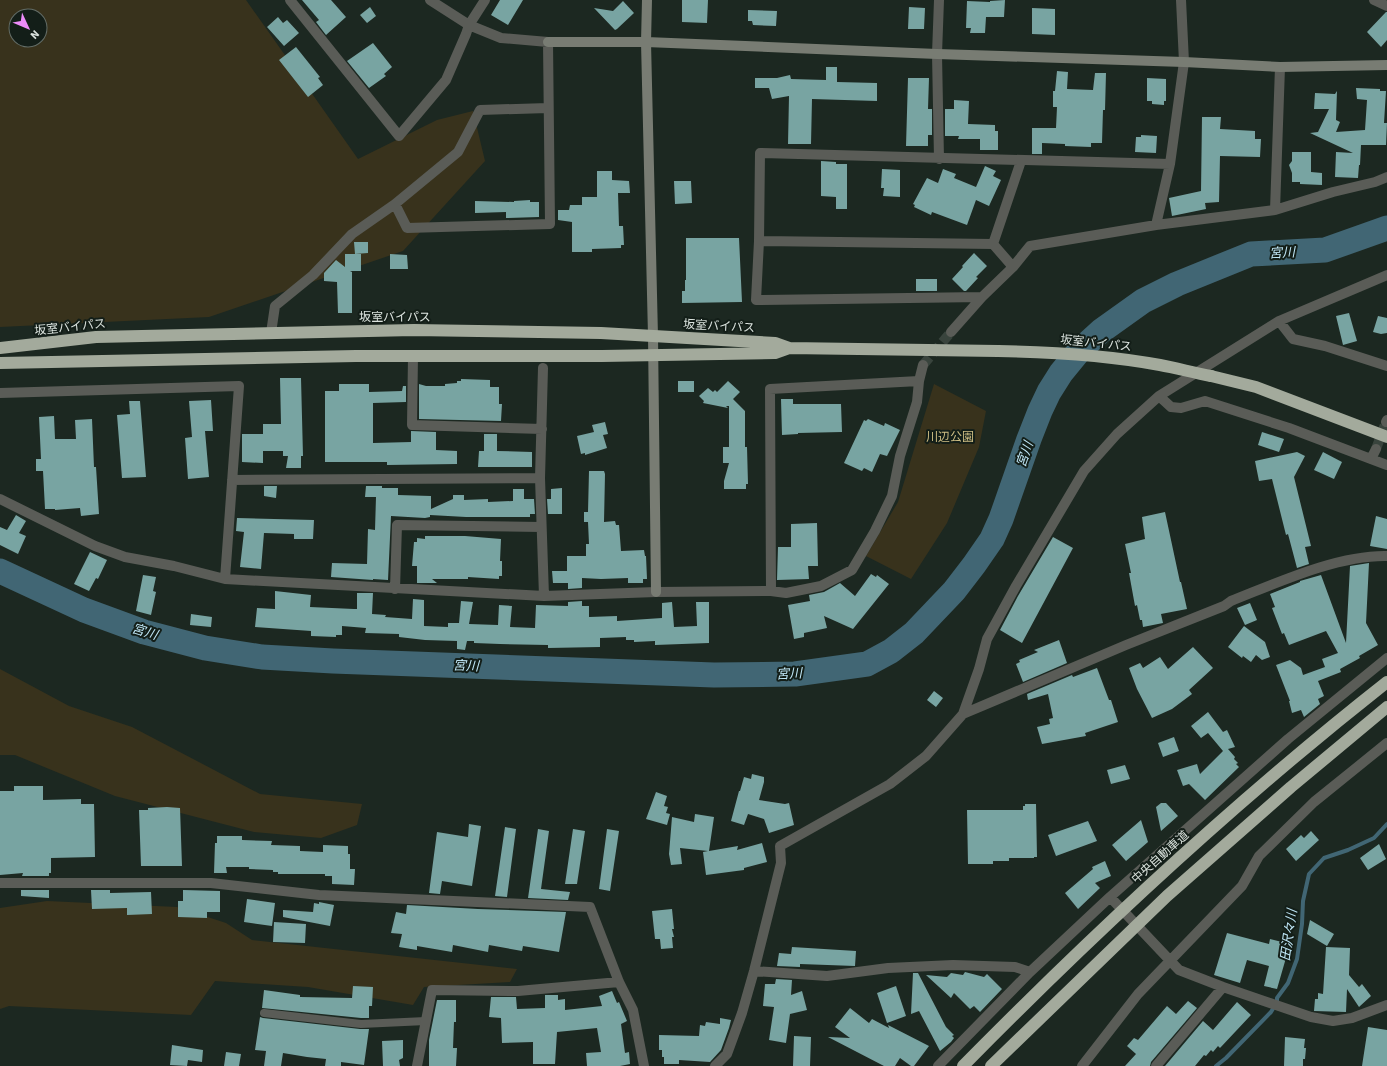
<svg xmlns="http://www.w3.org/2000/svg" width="1387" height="1066" font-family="'Source Sans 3','Noto Sans JP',sans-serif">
<rect width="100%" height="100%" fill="#1c2821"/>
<path fill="#38321c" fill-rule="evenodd" d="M0,0H246L358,159L437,120L473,111L485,161L403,251L209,317L0,327ZM16,16H40V40H16Z
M934,384L986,411L979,447L947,523L911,579L866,556L898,502Z
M0,669L69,706L132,727L260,794L362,804L357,825L321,838L254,832L115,796L15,755H0Z
M47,901L177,907L226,923L252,940L517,969L510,982L424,987L413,1005L308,987L215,981L191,1015L9,1006L0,1009V908Z"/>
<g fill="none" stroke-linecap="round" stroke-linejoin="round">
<path stroke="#416674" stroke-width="4" d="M1216,1066L1226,1058L1271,1012L1277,1002V998L1288,983L1297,959L1302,924L1303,901L1309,874L1324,858L1348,850L1374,838L1387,824"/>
<path stroke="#416674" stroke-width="25" d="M0,571L84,610L144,632L205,648L262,657L333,661L714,675L795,674L867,664L891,651L914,633L954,591L974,565L992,539L1001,519L1029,439L1040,411L1049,392L1061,373L1079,351L1101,331L1143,301L1177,284L1251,254L1325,250L1387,228"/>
</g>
<path fill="#78a4a2" d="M302,0H331L346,17L326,35L316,22L319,20Z
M500,0H523L508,25L491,15Z
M682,0H708L707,23L682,22Z
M1005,0L1004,17H986L985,33H970L971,28H966L967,1L990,2V1Z
M623,1L634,13L617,29L615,30L594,8L613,11Z
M370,7L376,16L367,23L360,15Z
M909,7L925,8L924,29H908Z
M1032,8L1055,9V35L1032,34Z
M748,10L777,11L776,26L753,25L752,21H748Z
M1386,12H1387V40L1381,47L1367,32Z
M278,17L283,23L287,20L299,33L284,46L267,27Z
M373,43L392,67L384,74L386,76L369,88L347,61Z
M296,47L320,77L318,78L323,85L308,97L279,60Z
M826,67H837V82L877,83V101L812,99L811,144H788L789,96L772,99L769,88H755V78H777L790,75L791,79L826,80Z
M1057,71L1068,72L1067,89L1093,90L1095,73H1106L1105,110H1103L1102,143H1091V147L1065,146V144L1042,143V154H1032V128H1056L1057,107H1053V91H1055Z
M908,78H929L928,109H932V135H928V146H906Z
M1147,78L1166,79V101H1164V105L1152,104V101H1147Z
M1356,88L1380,89V91H1386L1384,123H1387L1386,145H1361L1360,165H1359L1358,178L1335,177L1336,152L1353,153L1310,133L1318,132L1329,109H1314L1315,93L1335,94L1337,91L1336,120L1340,122L1336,132L1365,130L1367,100L1357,99Z
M954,100L969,101L968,124L995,125V131H998V150H980V139H958L959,136H945V109H954Z
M1202,117H1221L1220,129L1255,131V139H1261L1260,157L1220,156L1219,202L1205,203L1206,209L1172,216L1169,198L1201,191Z
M1141,135L1157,136L1156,153L1135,152L1136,137H1141Z
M1292,152H1311V172L1322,173V185L1300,184V182H1292V173L1289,165L1292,161Z
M821,161L836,162V164H847V209H836V197L821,196Z
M985,166L996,171L993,176L1001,180L989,206L976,200L967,225L932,212L931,215L914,207L915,205L913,204L927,178L938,183L943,169L956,174L954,178L976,187Z
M882,169L900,170V197L883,196L884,188H881Z
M597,171H612V180L629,181L630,193H618L619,226H623L624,245H621V248L592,249V252H572V222L558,220V210H569L570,205H582V197H597Z
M674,181H691L692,203L675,204Z
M530,200V202H539V217L506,218V212L475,213V201L514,202V201Z
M686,238H739L742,302L682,303V291H685V280H686Z
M354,242H368V253L355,254Z
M974,253L987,266L976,277L978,278L966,291H964L952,279L963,267L962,266Z
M345,254H361V271H350L352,272V313H338L337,282L324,281V273L336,260L345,267Z
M390,254L407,255L408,269H390Z
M916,279H937V291H916Z
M1349,313L1357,341L1343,345L1336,316Z
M1378,316L1387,318V333L1381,334L1373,332Z
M280,378H301L303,456H301V468H286L288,456H283V451H263V463L242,462V434H263V424H281Z
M461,379L490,380V387H499V404H502L501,421L419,419V384L426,386H445V384L457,383V381H461Z
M678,381H694V392H678Z
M728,381L740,392L733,399L745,411V447H747L748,484H746V489H724V481L729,463H723V447H729V406H726L728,408L703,403L704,401L699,396L708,388L713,392L715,390L717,392Z
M339,384H369V392L402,391L403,386H406V402L373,403V443L411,442V431L436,432V450L457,451V464L387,465V462H325V391H339Z
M781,399H793V404H841L842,432L798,433V434L782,435Z
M211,400L213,431H205L209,477L188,479L185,438L192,437L189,401Z
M129,401H140L146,477L122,478L117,415L130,414Z
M54,416L55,439H76L75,420L92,419L94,467H96L99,514L81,516L80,508L55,510V509H45L43,471H36V459H41L39,417Z
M868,419L884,426L885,423L900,430L887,456L880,454L872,472L864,468L862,471L844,463L864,420L866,421Z
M605,422L608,434L603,435L607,448L585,455V453L581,454L577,436L594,432L592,425Z
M1262,432L1284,439L1279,452L1258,445Z
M484,434H497V451L532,452V467H478L479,451H484Z
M1297,452L1305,456L1294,477L1311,546L1305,547L1309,564L1297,568L1288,534L1286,535L1272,479L1259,481L1255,461Z
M1323,452L1342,462L1334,479L1314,470Z
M589,471H604L605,474L604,522L615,521L616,525H619L621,551L644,550L645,556H646L647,579H643V583H628V578L601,579L582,578V588L568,589V583H553L552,571H567V556H586V544H589L588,522H584V512H588Z
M264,486H277L276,498L264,496Z
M366,486H382V488H398V495L431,496V509L453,499V495H464V500L488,499V502L513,501V489H524V499H534L535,514H530V517H466L430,515V517L425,518L391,516L388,580L373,579V580L331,577L332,563L367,564L368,529L375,530L376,497H365Z
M562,488V514H548L547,499H551V489Z
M1165,512L1180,582H1181L1187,609L1161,614L1163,623L1143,627L1142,620H1140L1137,605L1135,606L1129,573H1131L1125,544L1145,539L1142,517Z
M16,515L26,521L19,533L26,536L18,554L0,545V527L7,530Z
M1376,516L1387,519V549L1370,546Z
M237,518L314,520L313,539H294V534L264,533L261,569L240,567L244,532L236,531Z
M817,523L818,566H808L809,579L777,580L778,547H791V524Z
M425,536H465L501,539L500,561H502V576H499V579L468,577V579H432L437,583H417V566H412L414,542H417V538L425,539Z
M1053,537L1073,548L1022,643L1000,630L1018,596Z
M90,552L107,560L98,579L96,578L89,591L74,584Z
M1369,563L1366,623L1378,645L1359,656L1360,658L1340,669L1341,672L1318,681L1324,696L1318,699L1320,704L1304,717L1301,710L1292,713L1289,701H1290L1276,665L1290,660L1301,668L1303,675L1325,667L1322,659L1338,653L1326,631L1289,645L1284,633L1282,634L1272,608L1275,607L1270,594L1300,582V581L1321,575L1346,643L1350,566Z
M871,574L876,577L877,575L889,584L853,629L824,616L827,628L804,633V637L794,639L788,605L810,601L809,595L824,592L840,583L855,596Z
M143,575L156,577L153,591L156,592L151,615L136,611Z
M275,591L311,595L310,607L354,609H357V593H373L372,614L386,615L385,617L412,619L413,599L424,600V626L448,627V623H459L461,601L473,602L469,624L498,625L499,605L512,606L510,627L535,628L536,605L568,606V602L582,601V606H589V617L617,616V621L662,618V603L672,602L674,627L697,626L696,602H709V643L655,645V641L634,642V640H626V637L600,638V647L548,648V645L500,644L474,643V641H467L465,650L457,649V641L425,640L399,637V634L365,633L366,628L342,626V635H336V637L311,636V631L255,627L257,608L275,609Z
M1250,603L1257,620L1245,625L1237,608Z
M191,614L212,617L211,627L190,625Z
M1244,626L1265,642L1270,657L1262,660L1256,655L1251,662L1243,656L1242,658L1228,647Z
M1059,640L1067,663L1023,682L1016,664L1020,662L1019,660L1038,652L1034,650Z
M1193,647L1213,668L1189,690L1192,694L1172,709L1152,718L1137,689L1129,668L1140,663L1143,668L1160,657L1168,669Z
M1097,668L1109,700H1111L1118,722L1085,733L1086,736L1042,744L1037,727L1050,724L1049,719L1053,718L1048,694L1028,700L1027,694L1072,675L1073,677Z
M934,691L943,698L936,707L927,700Z
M1208,712L1223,732L1227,730L1235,747L1228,749L1235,757L1234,759L1238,763L1236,764L1239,767L1205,800L1189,784L1183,786L1177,770L1197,764L1200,774L1223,751L1208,733L1201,738L1191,726Z
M1174,737L1179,751L1163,757L1158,743Z
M1125,765L1130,779L1111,784L1107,770Z
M752,774L764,777V782L759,800L785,804L789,803L794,825L769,833L764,819L748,814L744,825L731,821L739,791H740L744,777L751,779Z
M14,786H43V800L81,799V804H94L95,857L51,858V873H49V876H22L23,873L0,875V791H14Z
M656,792L667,796L664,806L668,807L666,813L670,814L667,825L646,819Z
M1161,803H1166L1178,816L1161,831L1156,807Z
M1025,804H1036L1037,857H1034V858H1009V861H993V864H968L967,810H1023V806H1025Z
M167,807L180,808L182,866H141L139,810H148V808Z
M695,814L714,817L709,851L738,846L737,850L762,843L767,862L744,868V870L706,875L703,852L708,851L680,848L682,864L671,865L669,854L672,817L694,822Z
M1141,820L1148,842L1126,861L1112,845Z
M1088,821L1097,841L1056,856L1048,835Z
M469,824L481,826L472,886L442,881L440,894L429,893L437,832L468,837Z
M505,827L516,829L507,897L495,896Z
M538,829L549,831L541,889L570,892L568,900L528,898Z
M573,829L585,831L577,884H565Z
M607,829L619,831L610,891L599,889Z
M1311,831L1319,840L1296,861L1286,849L1301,835L1304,838Z
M217,836H242V840L272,841L271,845L300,846V851L323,852V845L348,846V854H350V869H355L354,885L332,884V876H325V874H278V872H273V870L249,869V867H226L227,873H214L215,843H217Z
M1379,844L1386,859L1368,870L1360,858Z
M1105,861L1111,876L1095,883L1100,888L1078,909L1065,893L1093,869L1092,867Z
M21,890H49V898L21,896Z
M91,890H110V893L151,892L152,914L127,915V908L92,909Z
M183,890L220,891V912H207V918L178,917V901H183Z
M247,899L275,903L272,926L244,922Z
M319,902L334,905L330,926L283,917V910L313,912L314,903L319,904Z
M407,905L478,909L566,912L559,952L523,946L522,951L489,945L488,952L453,945L452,952L417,946V950L399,947L402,934L391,933L396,912L406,914Z
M672,909L674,929H672L674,937H672L673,948L661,949L660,939H655L652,911Z
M1310,920L1334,934L1327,946L1307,934Z
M274,922L306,924L305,943L273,942Z
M1227,933L1269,944L1270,939L1290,944L1277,989L1264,986L1269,966L1247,960L1240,983L1214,975Z
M792,947L856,951L855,966L800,964V967L777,966L779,953L791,954Z
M1326,947L1350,948L1349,975L1359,987L1362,984L1371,996L1359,1007L1347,989L1346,1012L1314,1011L1315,999H1318V993L1323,994Z
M965,972L984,977L987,974L1002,989L980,1012L974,1006L970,1009L954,993L951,998L926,975L947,977L951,973L963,975Z
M913,973H918L946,1027L954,1035L952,1036L954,1038L951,1042L940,1051L919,1011L911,1014Z
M776,979L792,980L791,995L802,991L807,1010L790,1014L786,1043L769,1040L774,1007L763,1006L765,984H775Z
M353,986L373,987L372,1006H369V1018H361L262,1008L264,990L300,995V997L352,998Z
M896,986L906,1016L887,1023L877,993Z
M612,991L617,1003L619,1002L627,1021L621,1024L625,1053L629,1052L630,1064L620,1066H587L586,1053L601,1052L597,1028L557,1032L555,1064H533V1042L502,1043L501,1018L489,1017L491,997H516L517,1009L545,1008V995H558V1000L565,999V1010L602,1006L599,996Z
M437,1000H456V1022H454L453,1048H457L456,1066H429V1040Z
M1188,1001L1197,1008L1151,1062L1150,1066H1125L1136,1054L1127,1046L1134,1038L1138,1040L1167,1006L1176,1014Z
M1237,1002L1251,1015L1220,1048L1218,1046L1213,1052L1211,1050L1206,1056L1204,1055L1195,1066H1165L1203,1021L1213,1030Z
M850,1008L869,1023L872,1019L889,1028L888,1025L929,1046L914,1066H911L900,1058L895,1066H884L828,1037L850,1038L835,1027Z
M260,1017L263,1018L360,1029H369L364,1065L341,1062V1066H325L326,1059L307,1057L283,1053L281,1066H264L266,1051L255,1050Z
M720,1018L731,1020L729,1028L721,1050L710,1062L679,1060V1064H664V1057H662V1050H659V1035L699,1036L700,1025L705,1026L706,1022L720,1024Z
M1368,1027L1387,1030V1066H1362Z
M794,1036L811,1037L810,1066H793Z
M1285,1037L1305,1039L1304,1048H1306L1305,1059H1303V1066H1284Z
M403,1040V1058L399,1060L400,1066H383L382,1041Z
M172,1045L203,1050L202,1062L188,1060L187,1066L170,1065Z
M226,1052L241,1054L239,1066H224Z"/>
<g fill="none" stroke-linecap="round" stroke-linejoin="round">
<path stroke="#39443d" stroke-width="10" stroke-dasharray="10 5" stroke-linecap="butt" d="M923,365L951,332
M1376,449L1386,422"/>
<path stroke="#5a5c57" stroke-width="8" d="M264,1013L361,1024L426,1021"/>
<path stroke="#5a5c57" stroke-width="10" d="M290,0L399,136L446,80L466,34L469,25L485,0
M1374,0L1387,6
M939,159L937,54L939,0
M1021,161L993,244L759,241L760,153L1170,164
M395,204L407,228L550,224L548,42L501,38L469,25L430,0
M1275,210L1280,67
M1156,225L1170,164L1184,62L1181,0
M759,241L756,300L982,297
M993,244L1013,267
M1279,321L1293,339L1325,346L1387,366
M951,332L982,297L1013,267L1030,246L1156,225L1275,210L1333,192L1375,182L1387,177
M271,333L275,306L313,275L352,234L395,204L458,152L480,110L548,108
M413,356L412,425L542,429
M0,393L239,386L225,579
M1159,396L1171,407L1181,408L1205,401L1289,428L1387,465
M1386,422L1387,420
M1371,459L1376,449
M540,478L543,368
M232,480L540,478L544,596
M0,499L95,546L125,557L174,566L225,579L544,596L656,592L771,591L786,593L821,586L852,570L875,531L892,496L900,456L917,402L919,381L923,365
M395,589L397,525L541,527
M771,591L770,389L919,381
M963,714L1126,645L1224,606L1231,601C1277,583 1337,555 1387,556
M0,883H211L319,895L590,907L619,982L633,1010L644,1066
M1110,897L1179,970L1223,987L1311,1017L1333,1021L1352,1018L1387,1005
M754,971L827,976L888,968L953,965L1015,967L1030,972
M417,1066L432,990L518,991L619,982
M715,1066L727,1054L742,1013L754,971L781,863L780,846L890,784L926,756L963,714L979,669L987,639L1016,586L1084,471L1117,434L1159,396L1279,321L1387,275
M938,1066L1030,972L1110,897L1288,739L1387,658
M1082,1066L1138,994L1242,886L1259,856L1314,802L1387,743
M1156,1066L1223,987"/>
<path stroke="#787c73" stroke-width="10" d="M647,0L646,42L653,336L656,592
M548,42H646L937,54L1184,62L1280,67L1387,65"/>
<path stroke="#a3aa9c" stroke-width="12" d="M0,348L96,337L414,330L601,333L775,343L789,348L998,351
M0,363L356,356H602L775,353L789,348
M1211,376L1256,387L1387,437"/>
<path stroke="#a3aa9c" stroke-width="12" d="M998,351C1052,352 1107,355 1160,365C1177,368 1194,373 1211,376
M963,1066C1097,930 1237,800 1387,682
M991,1066L1167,896L1291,787L1387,707"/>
</g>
<g text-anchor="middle" stroke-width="4" stroke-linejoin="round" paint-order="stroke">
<g font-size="12" fill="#dbe3de" stroke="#131e18">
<text x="395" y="321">坂室バイパス</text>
<text transform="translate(719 326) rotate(3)" y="4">坂室バイパス</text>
<text transform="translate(70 327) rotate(-6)" y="4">坂室バイパス</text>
<text transform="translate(1096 343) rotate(6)" y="4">坂室バイパス</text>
<text transform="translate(1160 857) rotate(-42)" y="4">中央自動車道</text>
</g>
<g font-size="12" fill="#cebe84" stroke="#131e18">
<text x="950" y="441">川辺公園</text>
</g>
<g font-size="13" font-style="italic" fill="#c1e8f8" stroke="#131e18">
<text transform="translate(1282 252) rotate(-3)" y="5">宮川</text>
<text transform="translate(1024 454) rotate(-71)" y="5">宮川</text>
<text transform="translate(145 631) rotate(17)" y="5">宮川</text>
<text transform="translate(466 665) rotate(2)" y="5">宮川</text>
<text transform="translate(789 673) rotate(-3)" y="5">宮川</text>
<text transform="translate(1288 935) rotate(-82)" y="5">田沢々川</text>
</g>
</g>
<g transform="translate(28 28) rotate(134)"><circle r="19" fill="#131e18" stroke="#636d67"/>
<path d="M0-3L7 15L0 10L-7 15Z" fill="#ed8cf9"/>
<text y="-6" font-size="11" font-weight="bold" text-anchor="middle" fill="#dbe3de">N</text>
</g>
</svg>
